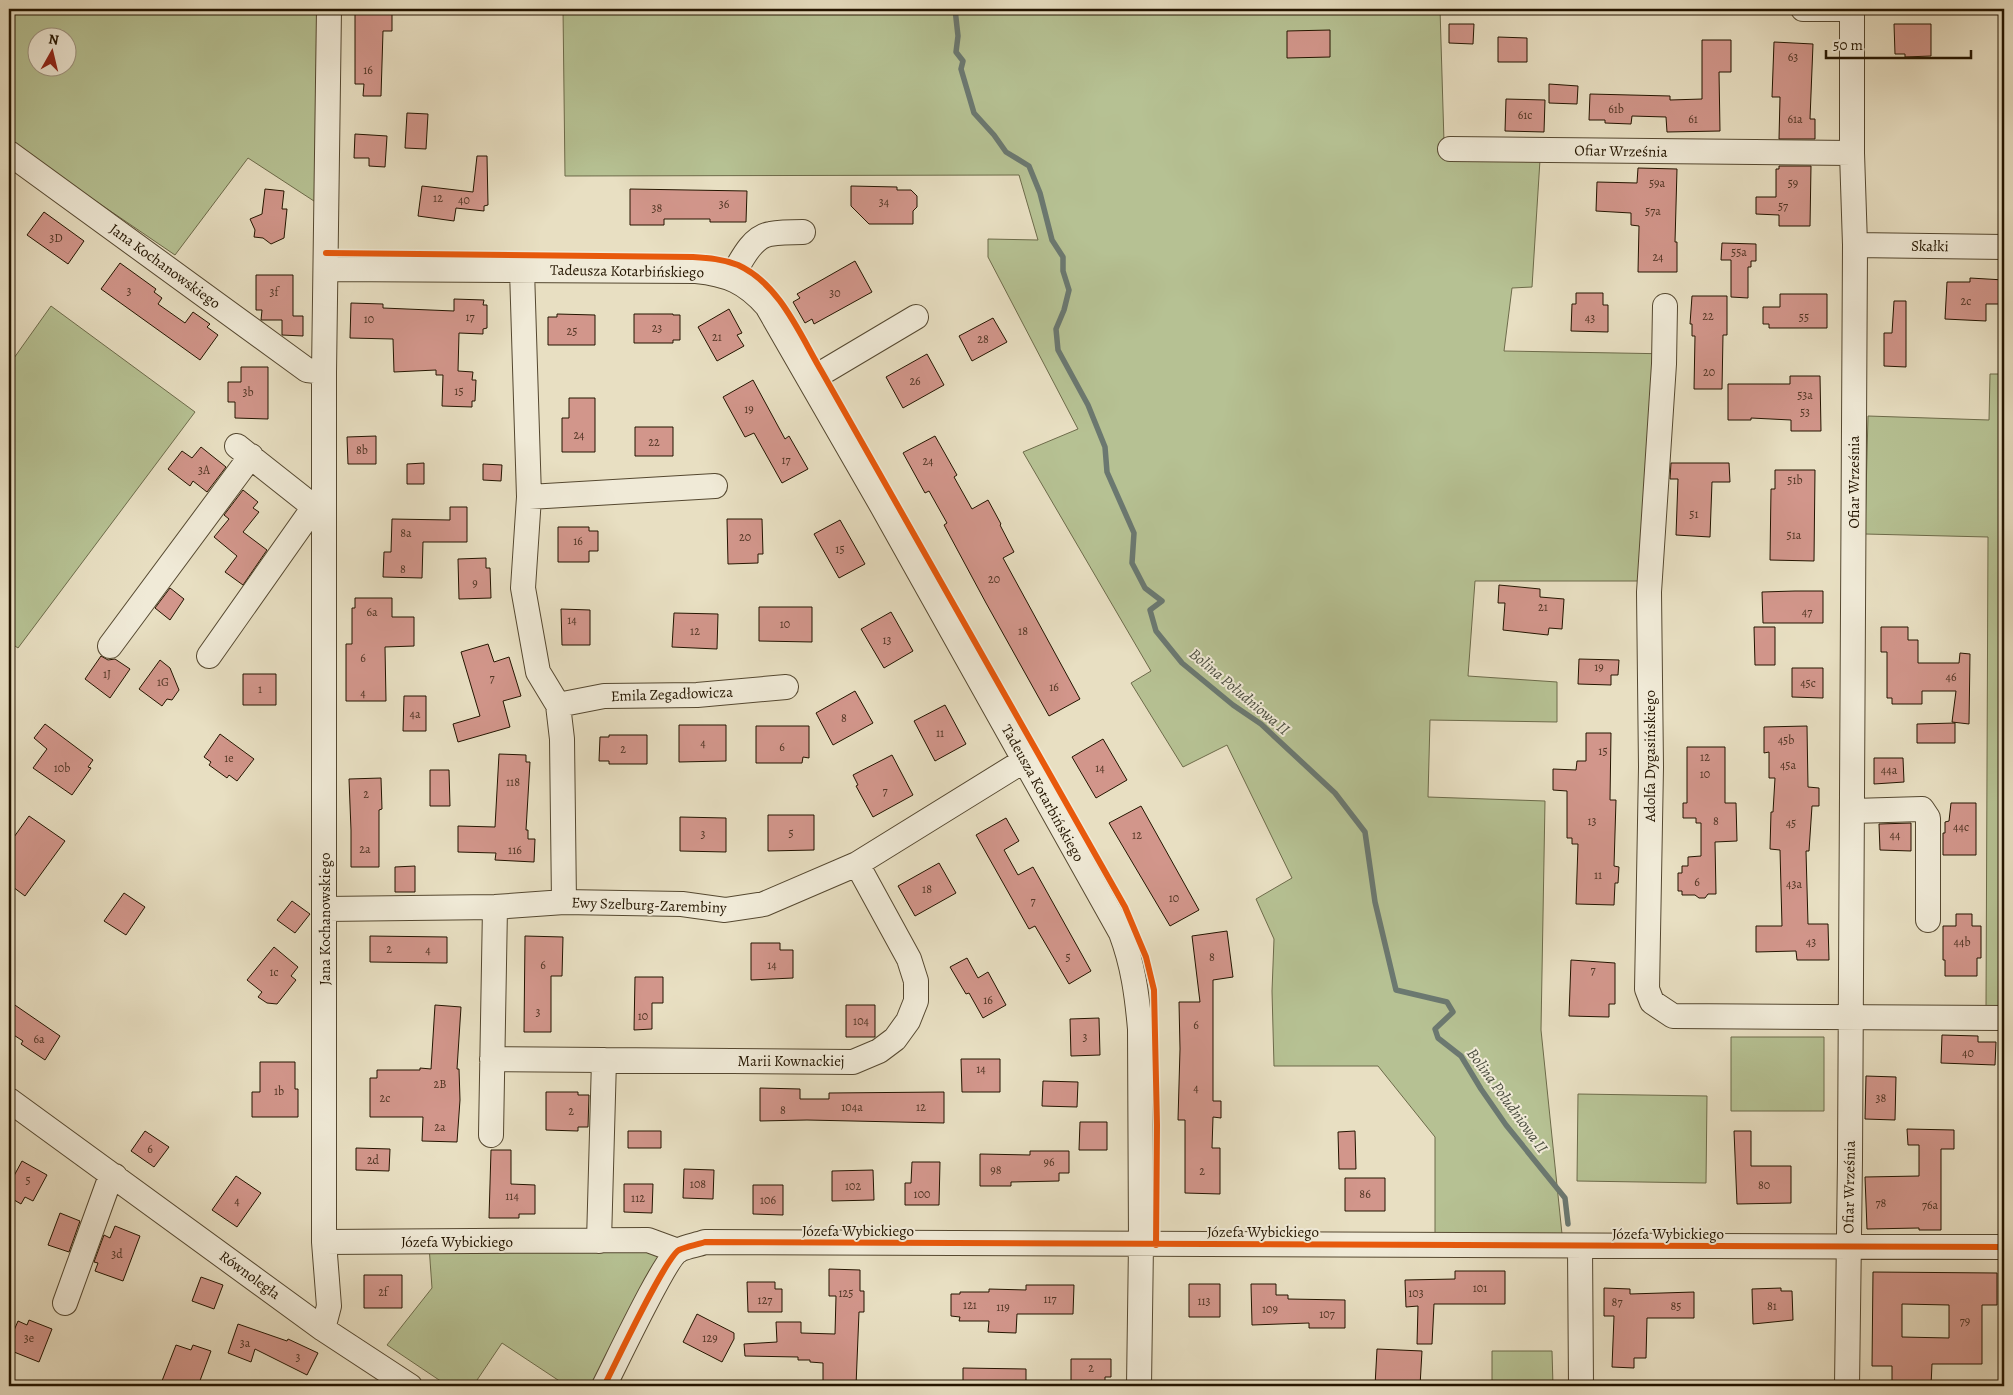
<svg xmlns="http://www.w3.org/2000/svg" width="2013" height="1395" font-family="Alegreya,serif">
<rect width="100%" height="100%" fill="#e8dfc2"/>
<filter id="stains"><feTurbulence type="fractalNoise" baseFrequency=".004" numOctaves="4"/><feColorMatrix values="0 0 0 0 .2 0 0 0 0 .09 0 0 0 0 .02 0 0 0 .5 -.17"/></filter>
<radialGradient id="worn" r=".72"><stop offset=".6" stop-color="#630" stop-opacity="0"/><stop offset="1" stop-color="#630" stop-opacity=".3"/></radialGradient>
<path fill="#b6c193" stroke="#6d6b4a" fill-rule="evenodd" d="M9,9H203L206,11L207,9H314L320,13L317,203L248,158L175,255L9,142ZM38,38H68V68H38Z
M563,9H1440L1444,142L1541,144L1532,287L1512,288L1504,351L1674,354L1657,581H1475L1468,676L1557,682V722L1430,720L1428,797L1545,801L1541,1030L1562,1234L1435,1235V1137L1378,1066H1274L1272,991L1274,939L1256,899L1292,878L1227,745L1183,767L1131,683L1151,671L1023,452L1078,429L988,257V239L1038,240L1019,175L565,176Z
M51,306L195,412L18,648L9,642V365Z
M1990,374H2004V1008L1986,1007L1988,537L1865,534L1868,416L1989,420Z
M1731,1037H1824V1111H1731Z
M1578,1094L1707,1096L1706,1183L1577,1181Z
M429,1246L651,1247L661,1260L591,1386H567L502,1343L473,1386H448L387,1345L432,1288Z
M1492,1351H1552L1553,1386H1492Z"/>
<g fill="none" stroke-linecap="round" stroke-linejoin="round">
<path stroke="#6b7870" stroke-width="5.5" d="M955,9L958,36L956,52L963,61L961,69L974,113L994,135L1006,152L1029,166L1040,193L1052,240L1063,257V271L1069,290L1064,310L1056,329L1058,350L1088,405L1105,447L1107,472L1134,533L1132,563L1145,588L1162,601L1150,610L1156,631L1182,663L1233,705L1261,724L1335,793L1365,832L1375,902L1396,990L1447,1002L1453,1012L1435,1029L1438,1038L1461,1056L1481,1089L1506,1125L1565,1198L1568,1224"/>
</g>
<path fill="#d2968b" stroke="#241500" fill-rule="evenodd" d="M355,13L392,14V31H383L381,96H363L364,84H355Z
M1449,24H1474L1473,44L1449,43Z
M1894,24H1931V56L1905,57V54H1895Z
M1330,30V57L1287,58V31Z
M1498,37L1527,38V62H1498Z
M1702,40H1731V72H1719L1720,131L1667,132L1666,117L1632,116L1631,124L1605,123V120H1589L1590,94L1670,96V100L1702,99Z
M1774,42L1813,44L1810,119H1815V139H1779L1780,97H1772Z
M1549,84L1578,86L1577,104L1549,103Z
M1506,99L1545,100L1544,132L1505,131Z
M407,113L428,114L426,149L405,148Z
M355,134L387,136L385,167L369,166V158H354Z
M477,156H487L488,205L484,206V211L456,208L454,221L418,216L422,186L473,192Z
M1779,166H1811L1810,226H1779V215L1756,214V197H1776V169H1779Z
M1638,168L1677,169L1675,242H1677V272H1638L1639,226L1631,225V213L1596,211L1597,182L1637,183Z
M851,186L897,187V190H911L917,196V207L913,211V224H869L851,206Z
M265,189L284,191L282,209H287L284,238L271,244L263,238L254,237L255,230L250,219L262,214Z
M630,189L747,191L746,222H710V219H664V225H630Z
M44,212L84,241L68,264L27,235Z
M1722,243L1756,244V261H1751V267H1748V298L1731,297V260H1721Z
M855,261L872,292L814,324L812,319L805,323L793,302L800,298L797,294Z
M120,263L156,289L154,292L162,298L158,304L185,323L193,312L210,324L207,327L218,335L200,360L101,289Z
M256,275H293V316H303V336L282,335V320H261L262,310H256Z
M1970,278L2004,280V304H1986V321L1945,319L1947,282H1970Z
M1576,293H1603V305H1608V332L1571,331L1572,304H1576Z
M1780,294H1827V328H1769V324H1763V307H1780Z
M1692,296H1727V335H1723L1722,389H1694L1695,336H1692V324H1690Z
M454,299L484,300L483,305H487V328L483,329V334L459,333L458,371L473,372L472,380H476L475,401H472V407L442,406L443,375H436V370L394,372L393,339L350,338L351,303L383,304V308L454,311Z
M1894,301H1906V367L1884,366V333H1892Z
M729,309L742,333L737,335L744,346L717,361L698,327Z
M557,314L595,315V345H548V317H557Z
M634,314H673V315H680V340H673V343H634Z
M993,318L1007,342L972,361L959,336Z
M927,354L944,385L903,408L886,377Z
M241,367H268V419L235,418V402H228V382H241Z
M1790,376H1820L1821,431H1791V420L1751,418V420H1728V384H1790Z
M753,380L785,439L789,436L808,469L782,483L754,433L745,437L723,397Z
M569,398H595V452H562V418H569Z
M635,427H673V456H635Z
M376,436V464H348L347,437Z
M935,436L957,475L954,477L972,509L988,500L1001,524L1000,525L1014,552L1003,558L1080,699L1049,716L986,603L944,525L947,523L929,491L925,493L903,453Z
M201,447L226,467L207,492L193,481L190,486L168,469L182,451L192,458Z
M424,463V484H407V464Z
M1671,463H1729L1730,482H1712L1710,537L1676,535L1678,479H1670Z
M483,464L502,465L501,481L483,480Z
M1775,470H1815L1814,561L1770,560L1771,489H1775Z
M243,490L258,502L253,508L259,512L243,532L267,550L243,585L225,572L237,556L214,537L229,519L224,515Z
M450,507H467V542H423L422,578L383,577L384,552H391L392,519L450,520Z
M727,519H762L763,554H758V563L728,564Z
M840,520L865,564L839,578L814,534Z
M558,527H589V531H598V551H589V562H558Z
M486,558V568H490L491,598L459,599L458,559Z
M1499,585L1540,589V597L1564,599L1562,629L1549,628L1548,635L1503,630L1505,603H1498Z
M170,588L184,599L170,620L155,608Z
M1795,591H1823V623H1763L1762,592Z
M355,598H392V617H414V646L385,647L386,701H346V644H352V608H355Z
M759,607H812V642L759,641Z
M561,609L590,610V645H562Z
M891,612L913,651L884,668L861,629Z
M674,613L718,614L717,649L672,647Z
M1754,627H1775V665H1755Z
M1881,627H1908V640H1918V663H1959L1960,653L1970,654L1969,724L1952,722L1956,691H1922V704H1892V698H1887V652H1881Z
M488,644L494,662L509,657L521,696L503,701L510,727L458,742L453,724L480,716L461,652Z
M101,656L108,660L115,659L130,669L110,698L85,679Z
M1579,659L1619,660L1618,675H1611V685L1578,684Z
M160,660L170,668L179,690L172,700L167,699L162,706L139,689Z
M1792,668H1823V698L1792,697Z
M243,674H276V705H243Z
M855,691L873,723L833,745L816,713Z
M404,696H426V731H403Z
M945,705L966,744L935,761L914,721Z
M1955,723V743H1917V724Z
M45,724L93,760L88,767L91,768L72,795L33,768L47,749L34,738Z
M679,725H726V761L679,762Z
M756,726H809V758L803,757L802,763H756Z
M1807,726L1808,787L1819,788V806H1812L1809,851H1806L1808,924H1828L1829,960H1797L1796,951L1756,952V926H1782L1780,850L1770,849L1771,812H1773L1775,778H1769V752L1764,753V727Z
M1586,733H1611L1610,800H1616L1614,866L1619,867L1618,883H1615L1614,905L1576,904L1578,844H1572V838H1567V791L1553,790V769L1576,770L1577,761H1586Z
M220,734L254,759L237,781L229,775L227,778L209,765L211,762L204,757Z
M609,735H647V764H609V761H599L600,737H609Z
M1103,739L1127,780L1096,798L1072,757Z
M1687,747H1725V803H1736L1737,841L1715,842L1716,894H1708L1705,898H1699L1695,895H1682V891H1678V873H1682V866H1688V857L1701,856V823H1696V818H1683V803H1687Z
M499,754L526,755V762H530L526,830H528V839H535L534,862L495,860L496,853L458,852V826L495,827Z
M892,755L913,795L873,817L856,786L858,785L853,775Z
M1874,758H1903L1904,782L1874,784Z
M430,770H449L450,806H430Z
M381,778L382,809L379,810V867H351V830L349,779Z
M1951,803H1976V855H1943V833H1945V822L1949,821Z
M1141,806L1199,910L1170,926L1109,823Z
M768,815H814V850L768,851Z
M29,816L65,841L25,896L9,884V844Z
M680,817L726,818V852L680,851Z
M1006,818L1019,841L1004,850L1018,875L1033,867L1091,971L1069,984L1035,926L1029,929L976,835Z
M1911,823V851L1880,850L1879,824Z
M939,863L956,893L915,916L898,886Z
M415,866V892H395V867Z
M124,893L145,907L126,935L104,921Z
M292,901L310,914L295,933L277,920Z
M1956,914H1972V926H1981V958H1977V976H1945V960H1943V926H1956Z
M1227,931L1233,977L1213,980V1101H1221V1118L1213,1117L1212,1148H1220V1194L1185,1193V1120H1178L1180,1049L1179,1002H1200L1192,936Z
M370,936L447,937V963L370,962Z
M525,936L563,937L562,976H551V1032H524Z
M751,943H780V950H793V978L751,980Z
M274,947L298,967L291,976L296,980L277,1004L267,1003L258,997L262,992L247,980Z
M967,958L978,978L988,972L1006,1005L983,1018L969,993L966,994L950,967Z
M1571,960L1615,963V1004H1609V1017L1569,1016Z
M635,977H663V1003H652V1029L634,1030Z
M9,1001L60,1036L45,1060L21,1044L23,1041L9,1032Z
M435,1005L461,1007L457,1069H459L460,1100L457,1142L422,1141L423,1117H370V1078H377V1070H420V1068L431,1069Z
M846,1005H875V1037H846Z
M1099,1018L1100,1055L1071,1056L1070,1019Z
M1942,1035L1978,1036V1042H1996L1995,1065L1941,1063Z
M961,1059H1000V1092H962Z
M260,1062H295V1089H298V1117H252V1092H260Z
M1866,1076L1896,1077L1895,1120L1865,1119Z
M1043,1081L1078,1082L1077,1107L1042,1106Z
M760,1088L800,1089V1099H829V1093L944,1092V1123L807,1120L760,1121Z
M546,1092H578V1095H589L588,1127H578V1131L546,1130Z
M1080,1122H1107V1150H1079Z
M1907,1129L1954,1130V1149H1941V1230H1919V1228L1867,1229L1865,1177L1919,1176V1145H1908Z
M145,1131L169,1147L154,1167L131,1151Z
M628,1131H661V1148H628Z
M1355,1131L1356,1169H1339L1338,1132Z
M1734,1131H1751V1166H1791V1203L1737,1204Z
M356,1148L390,1149L389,1171L356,1170Z
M491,1150H511V1184L535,1185V1214H519V1218H489Z
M1030,1151H1069V1173H1059V1181L1011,1182V1186H980V1154L1030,1155Z
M22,1161L47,1175L33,1201L25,1197L21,1204L9,1197V1185Z
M912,1162H940L939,1205H905V1183H911Z
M684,1169L714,1170L713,1199L683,1198Z
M873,1170L874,1200L832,1201V1171Z
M236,1176L261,1193L237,1227L212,1210Z
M1345,1178H1385V1211H1345Z
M624,1184H653L652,1213L624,1212Z
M753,1185H783V1215L753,1214Z
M60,1213L80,1221L69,1252L48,1245Z
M115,1226L140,1236L123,1281L95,1271L98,1263L94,1262L104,1235L110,1238Z
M829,1269L860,1270V1291H864V1312H859L856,1386H823V1363L810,1362V1360H798V1357L745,1356L744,1344L777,1342L776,1322H801V1333L835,1334L836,1296H829Z
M1455,1271H1505V1304H1434L1432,1344H1417L1418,1306L1406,1307L1405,1280L1455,1279Z
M1873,1272L1997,1273V1305H1982V1364H1932L1931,1386H1892V1366H1872ZM1902,1304L1949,1305V1338L1902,1337Z
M364,1275H402V1308H364Z
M201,1277L223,1285L214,1309L192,1301Z
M747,1282H775V1289H782V1312H748Z
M1189,1284H1220V1317H1189Z
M1251,1284H1276V1295H1288V1299L1345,1300V1328H1309V1323L1252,1325Z
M1026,1285H1074L1073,1314H1017L1016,1333L988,1332L989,1321H959L960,1317L951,1316V1294H960V1292H989V1289L1026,1290Z
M1604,1288L1630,1289V1294L1694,1292V1318H1647L1646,1358H1634V1368L1612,1367L1614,1316H1604Z
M1781,1288V1291H1792L1793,1320L1753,1324L1752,1289Z
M697,1314L734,1333V1339L722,1362L683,1342Z
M29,1320L52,1329L39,1362L9,1350V1342L18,1321L27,1325Z
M238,1324L287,1341L288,1339L318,1353L307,1375L255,1349L251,1362L228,1353Z
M176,1345L191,1350L193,1345L211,1351L198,1386H160Z
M1377,1349L1422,1351L1420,1386H1375Z
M1071,1359H1111V1377H1105V1386H1071Z
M963,1368L1026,1369V1386H963Z"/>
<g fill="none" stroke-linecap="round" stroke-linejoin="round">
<defs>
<path id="minor" d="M1803,9H1852
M1450,149L1852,153
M9,153L307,370L324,372
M1855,245L2004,247
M326,269L696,271C727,274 746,282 767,306L882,506L1121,933C1133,965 1137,995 1140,1029L1141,1244L1139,1386
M522,270L529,497L523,588L538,672L558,705L562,739L564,902
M731,278C740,263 751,237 770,234C781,232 792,232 803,232
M1665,306L1664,364L1649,592L1651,767L1647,989L1652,1002L1673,1016L2004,1018
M810,380L916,317
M237,446L314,507
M529,497L715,486
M110,646L251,456
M209,656L314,507L324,508
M558,705L604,696L697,695L786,687
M1853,811L1922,809L1928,818V920
M325,909L495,907L564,902L682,904L725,910L764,904L857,864L1025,760
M492,1059L853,1062L879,1051L895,1039L908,1021L916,1001V981L909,959L857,864
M9,1100L323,1329L410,1386
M491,1135L495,907
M599,1241L604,1060
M324,1242L648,1240L678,1251
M1580,1246L1581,1386
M65,1303L108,1184L115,1176
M323,1329L329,1306L324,1242V372L329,9
M604,1386C615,1365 665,1258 679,1250C687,1246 697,1245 705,1242L2004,1247
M1847,1386L1850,1160L1855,245L1852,153V9"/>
</defs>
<use href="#minor" stroke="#554830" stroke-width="26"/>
<use href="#minor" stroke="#f0ead7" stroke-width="24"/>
<defs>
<path id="cycleway" d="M326,253L693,257C708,258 723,259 738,265C780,284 800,335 822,372L1125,907L1146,957L1154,990L1157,1125L1156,1245
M604,1386C615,1365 665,1258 679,1250C687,1246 697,1245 705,1242L2004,1247"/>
</defs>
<use href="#cycleway" stroke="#f0ead7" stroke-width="9"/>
<use href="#cycleway" stroke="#e8590c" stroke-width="6"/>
</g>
<g text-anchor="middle" stroke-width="4" stroke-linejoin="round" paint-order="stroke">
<g font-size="12" fill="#503523">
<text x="1793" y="61">63</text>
<text x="368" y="74">16</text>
<text x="1616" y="113">61b</text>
<text x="1525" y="119">61c</text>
<text x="1693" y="123">61</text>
<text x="1795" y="123">61a</text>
<text x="1657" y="187">59a</text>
<text x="1793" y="187">59</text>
<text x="438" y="202">12</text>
<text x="464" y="204">40</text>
<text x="884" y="206">34</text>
<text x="724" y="208">36</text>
<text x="1783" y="210">57</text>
<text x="657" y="212">38</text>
<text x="1653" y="215">57a</text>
<text x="56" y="242">3D</text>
<text x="1739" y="256">55a</text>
<text x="1658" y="261">24</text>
<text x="129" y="295">3</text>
<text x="274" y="296">3f</text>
<text x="835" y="297">30</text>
<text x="1966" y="305">2c</text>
<text x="1708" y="320">22</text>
<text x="470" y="321">17</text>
<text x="1804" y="321">55</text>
<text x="1590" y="322">43</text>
<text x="369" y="323">10</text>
<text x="657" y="332">23</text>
<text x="572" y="335">25</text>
<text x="717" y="341">21</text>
<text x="983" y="343">28</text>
<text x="1709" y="376">20</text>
<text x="915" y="385">26</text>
<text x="459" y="395">15</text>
<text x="248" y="396">3b</text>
<text x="1805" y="399">53a</text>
<text x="749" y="413">19</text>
<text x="1805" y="416">53</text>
<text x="579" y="439">24</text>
<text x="654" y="446">22</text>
<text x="362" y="454">8b</text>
<text x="786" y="464">17</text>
<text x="928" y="465">24</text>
<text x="204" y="474">3A</text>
<text x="1795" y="484">51b</text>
<text x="1694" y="518">51</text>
<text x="406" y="537">8a</text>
<text x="1794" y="539">51a</text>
<text x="745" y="541">20</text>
<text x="578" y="545">16</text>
<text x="840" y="553">15</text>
<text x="403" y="573">8</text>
<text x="994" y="583">20</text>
<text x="475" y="587">9</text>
<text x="1543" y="611">21</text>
<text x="372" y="616">6a</text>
<text x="1807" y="616">47</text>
<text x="572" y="624">14</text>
<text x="785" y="628">10</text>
<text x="695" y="635">12</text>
<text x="1023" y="635">18</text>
<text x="887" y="644">13</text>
<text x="363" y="662">6</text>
<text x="1599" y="671">19</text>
<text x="107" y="678">1J</text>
<text x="1951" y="681">46</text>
<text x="492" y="682">7</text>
<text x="163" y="686">1G</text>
<text x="1808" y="687">45c</text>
<text x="1054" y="691">16</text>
<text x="260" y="693">1</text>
<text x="363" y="697">4</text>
<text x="415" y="718">4a</text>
<text x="844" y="722">8</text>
<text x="940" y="737">11</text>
<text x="1786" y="744">45b</text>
<text x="703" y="747">4</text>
<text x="782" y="751">6</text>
<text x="623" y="753">2</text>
<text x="1603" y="755">15</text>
<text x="1705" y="761">12</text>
<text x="229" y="762">1e</text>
<text x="1788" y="769">45a</text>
<text x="62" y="772">10b</text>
<text x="1100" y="772">14</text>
<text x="1889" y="774">44a</text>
<text x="1705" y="778">10</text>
<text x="513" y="786">118</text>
<text x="885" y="795">7</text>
<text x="366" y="798">2</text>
<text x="1592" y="825">13</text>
<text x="1716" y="825">8</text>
<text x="1791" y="827">45</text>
<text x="1961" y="831">44c</text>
<text x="791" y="837">5</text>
<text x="703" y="838">3</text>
<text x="1137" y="839">12</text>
<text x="1895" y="839">44</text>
<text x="365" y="853">2a</text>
<text x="515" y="854">116</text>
<text x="1598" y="879">11</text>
<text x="1697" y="886">6</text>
<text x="1794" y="888">43a</text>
<text x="927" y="893">18</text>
<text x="1174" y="902">10</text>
<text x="1033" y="905">7</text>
<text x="1811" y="946">43</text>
<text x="1962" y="946">44b</text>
<text x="389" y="953">2</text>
<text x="428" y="954">4</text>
<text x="1068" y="961">5</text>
<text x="1212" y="961">8</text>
<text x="543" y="969">6</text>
<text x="772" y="969">14</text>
<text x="1593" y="974">7</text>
<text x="274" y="976">1c</text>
<text x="988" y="1004">16</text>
<text x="538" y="1016">3</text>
<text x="643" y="1020">10</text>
<text x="861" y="1025">104</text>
<text x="1196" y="1029">6</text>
<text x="1085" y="1041">3</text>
<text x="39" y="1043">6a</text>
<text x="1968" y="1057">40</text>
<text x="981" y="1073">14</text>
<text x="440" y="1088">2B</text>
<text x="1196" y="1092">4</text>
<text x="279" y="1095">1b</text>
<text x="385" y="1102">2c</text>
<text x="1881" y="1102">38</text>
<text x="852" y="1111">104a</text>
<text x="921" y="1111">12</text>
<text x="783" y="1114">8</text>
<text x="571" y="1115">2</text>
<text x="440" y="1131">2a</text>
<text x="150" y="1153">6</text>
<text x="373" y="1164">2d</text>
<text x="1049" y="1166">96</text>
<text x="996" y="1174">98</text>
<text x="1202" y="1175">2</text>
<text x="28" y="1184">5</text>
<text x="698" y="1188">108</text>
<text x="1764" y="1189">80</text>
<text x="853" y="1190">102</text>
<text x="922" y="1198">100</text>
<text x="1365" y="1198">86</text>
<text x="512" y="1200">114</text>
<text x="638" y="1202">112</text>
<text x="768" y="1204">106</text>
<text x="237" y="1205">4</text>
<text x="1881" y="1207">78</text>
<text x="1930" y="1209">76a</text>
<text x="117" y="1258">3d</text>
<text x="1480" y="1292">101</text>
<text x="383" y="1296">2f</text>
<text x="846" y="1297">125</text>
<text x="1416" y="1297">103</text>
<text x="1050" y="1303">117</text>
<text x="765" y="1304">127</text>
<text x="1204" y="1305">113</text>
<text x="1617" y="1306">87</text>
<text x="970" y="1309">121</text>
<text x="1676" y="1310">85</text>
<text x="1772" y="1310">81</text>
<text x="1003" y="1311">119</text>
<text x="1270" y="1313">109</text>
<text x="1327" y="1318">107</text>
<text x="1965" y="1325">79</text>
<text x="29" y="1342">3e</text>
<text x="710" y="1342">129</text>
<text x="245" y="1347">3a</text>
<text x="298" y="1361">3</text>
<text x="1091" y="1372">2</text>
</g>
<g font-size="15" fill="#241500" stroke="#f0ead7">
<text transform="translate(1621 151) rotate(1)" y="5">Ofiar Września</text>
<text transform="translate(1930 246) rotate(1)" y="5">Skałki</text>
<text transform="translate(165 266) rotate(36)" y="5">Jana Kochanowskiego</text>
<text transform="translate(627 271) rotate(1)" y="5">Tadeusza Kotarbińskiego</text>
<text transform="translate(1854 482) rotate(-90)" y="5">Ofiar Września</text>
<text transform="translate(672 694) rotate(-2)" y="5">Emila Zegadłowicza</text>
<text transform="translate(1650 756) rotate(-90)" y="5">Adolfa Dygasińskiego</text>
<text transform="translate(1043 793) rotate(61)" y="5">Tadeusza Kotarbińskiego</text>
<text transform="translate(649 905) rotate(2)" y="5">Ewy Szelburg-Zarembiny</text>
<text transform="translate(325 919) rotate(-90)" y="5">Jana Kochanowskiego</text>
<text x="791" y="1066">Marii Kownackiej</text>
<text transform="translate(1849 1187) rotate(-89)" y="5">Ofiar Września</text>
<text x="858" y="1236">Józefa Wybickiego</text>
<text x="1263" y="1237">Józefa Wybickiego</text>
<text x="1668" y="1239">Józefa Wybickiego</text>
<text x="457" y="1247">Józefa Wybickiego</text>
<text transform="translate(250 1275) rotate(36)" y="5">Równoległa</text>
</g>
<g font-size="16" font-style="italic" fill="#4d4f41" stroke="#f0ead7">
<text transform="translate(1240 691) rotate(40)" y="6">Bolina Południowa II</text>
<text transform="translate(1508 1100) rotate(54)" y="6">Bolina Południowa II</text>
</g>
</g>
<rect width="2013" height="1395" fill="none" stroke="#e8dfc2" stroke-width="30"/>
<rect x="10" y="10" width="1993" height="1375" fill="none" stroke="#241500" stroke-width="2.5"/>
<rect x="15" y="15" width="1983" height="1365" fill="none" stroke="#241500"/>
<g transform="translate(52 52) rotate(8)"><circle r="24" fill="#f0ead7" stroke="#9e9581"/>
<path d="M0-4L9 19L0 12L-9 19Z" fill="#8f2418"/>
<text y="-8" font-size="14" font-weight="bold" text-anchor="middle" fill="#241500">N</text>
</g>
<path d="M1826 50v8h145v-8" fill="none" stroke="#241500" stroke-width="2.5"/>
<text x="1833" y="50" font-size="15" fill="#241500" stroke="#f0ead7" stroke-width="4" paint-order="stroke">50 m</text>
<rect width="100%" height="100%" filter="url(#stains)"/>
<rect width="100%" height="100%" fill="url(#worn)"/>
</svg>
